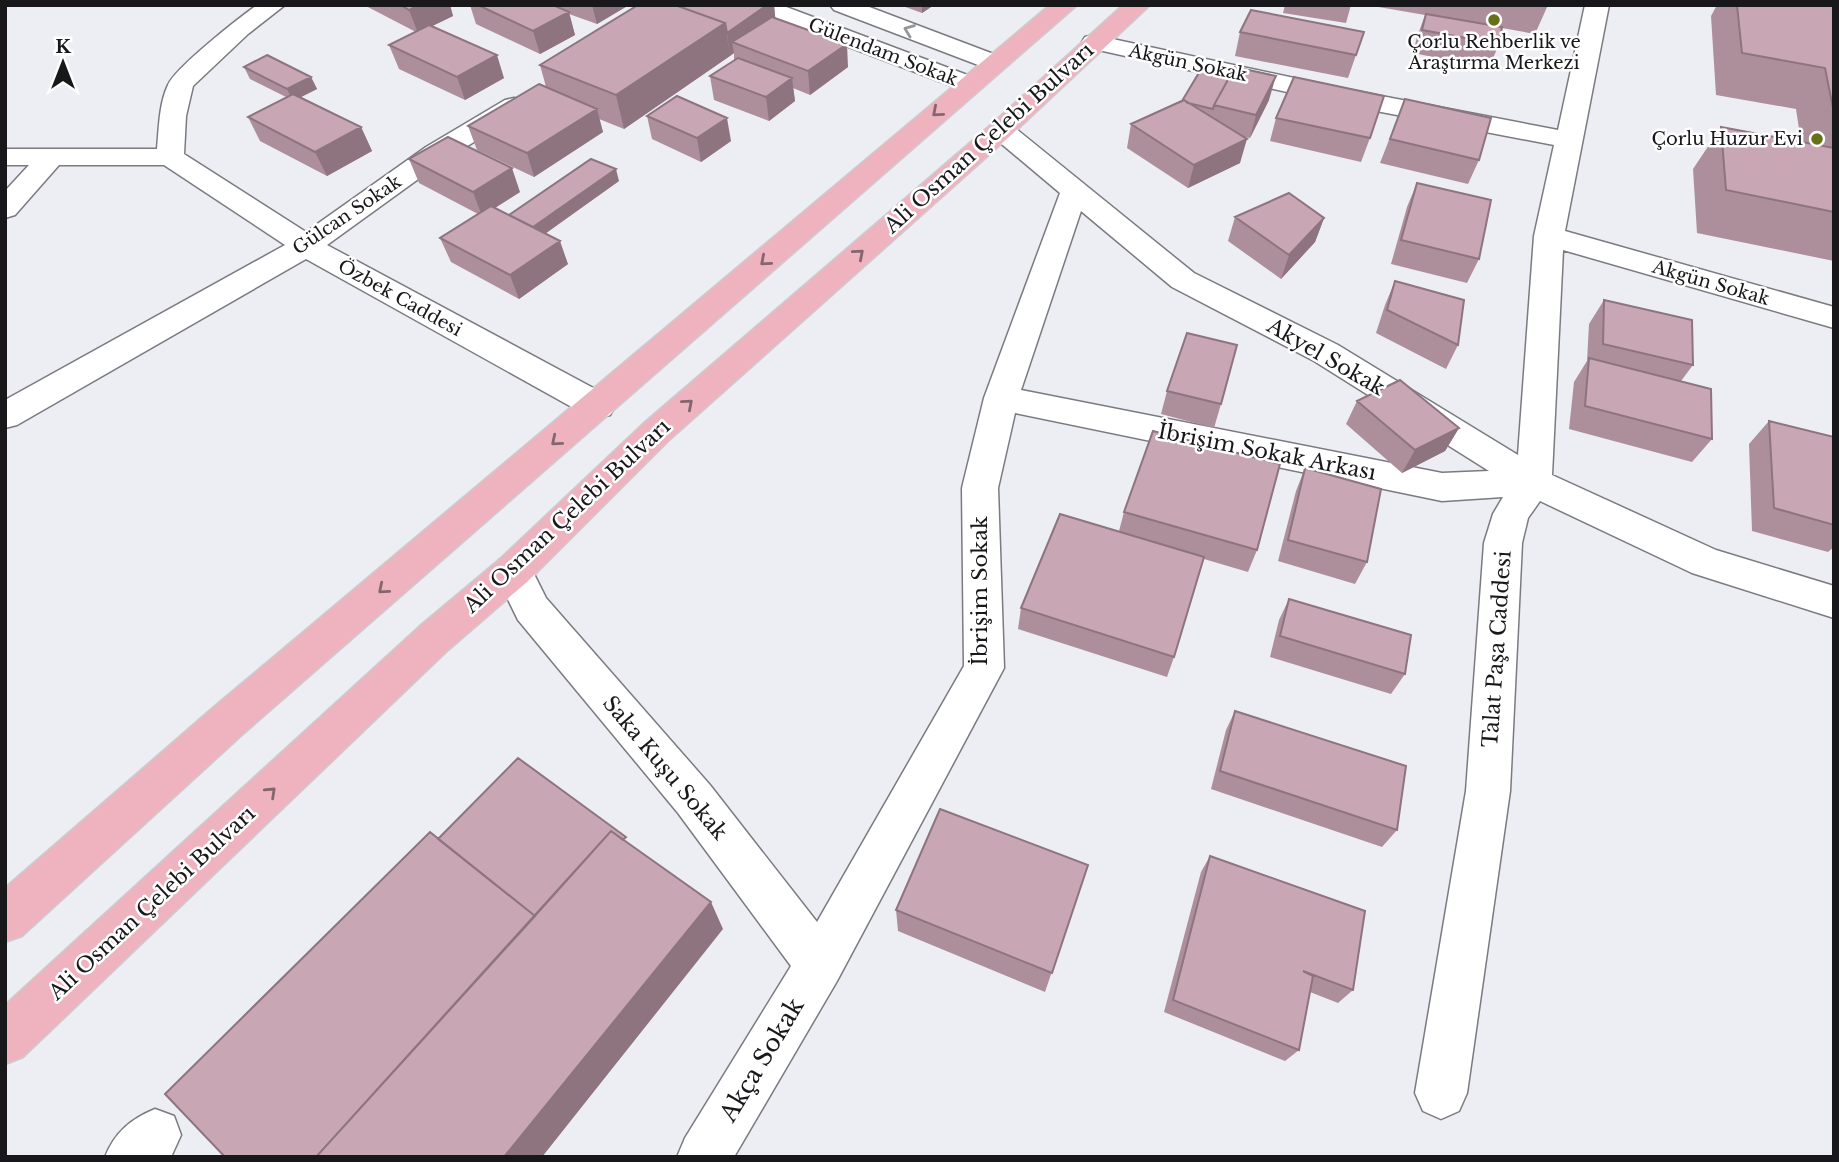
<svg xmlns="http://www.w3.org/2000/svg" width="1839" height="1162" font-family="'Libre Baskerville',serif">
<rect width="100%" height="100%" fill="#ededf4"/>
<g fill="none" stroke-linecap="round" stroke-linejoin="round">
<defs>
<path id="minor" d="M257,5H285L248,34L193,86L186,116L184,154L306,232L426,147L505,100L514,98L523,100L527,106L523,112L446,159L327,245L610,397L615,406L610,415L598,418L586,415L306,259L17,425L5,428V400L285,245L164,165H59L15,215L5,218V191L29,165H5V149H157C159,128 159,104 168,85C176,67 239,18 257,5Z
M747,5H781L978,79L982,84L978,89L969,92L960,89L751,10Z
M830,5H864L1004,58L1008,63L1004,68L995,71L986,68L834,10Z
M1585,5H1609L1565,231L1834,307V328L1563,250L1552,475L1716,550L1834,586V618L1692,573L1540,501L1528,518L1522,543L1510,791L1467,1093L1459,1111L1441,1119L1423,1111L1415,1093L1466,791L1484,543L1493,514L1503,497L1442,501L1015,413L998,488L1004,668L837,981L734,1157H677L685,1138L791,966L678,813L518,620L494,571L499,560L513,556L527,560L546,598L710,785L817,922L964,666L962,488L984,398L1060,193L992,136L988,130L992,124L1001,122L1010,124L1194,273L1338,345L1518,455L1534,236L1554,145L1350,106L1094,49L1085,47L1082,42L1085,37L1094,35L1350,90L1558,130ZM1081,211L1172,287L1314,361L1489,471L1442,473L1021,390Z
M155,1109L174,1116L181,1135L171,1157H105C115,1132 131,1119 155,1109Z"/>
<path id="major" d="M1050,5H1077L244,733L22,936L5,942V888L214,707Z
M1123,5H1150L1010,136L667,442L527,582L448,650L23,1057L5,1064V1005L420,626L499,560L643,424L992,124Z"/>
</defs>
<use href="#minor" stroke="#7a7a80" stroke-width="3"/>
<use href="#major" stroke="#cccccd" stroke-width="3"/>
<use href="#minor" fill="#fff" fill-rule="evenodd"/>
<use href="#major" fill="#efb3c0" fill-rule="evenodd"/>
</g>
<path fill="#ad8f9b" d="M364,5H450L453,16L432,26L504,78L465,100L399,69L389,45L416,32Z
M470,5H629L597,24L569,14L575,35L540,54L476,24Z
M774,5L775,18L848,67L810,95L793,88L795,101L769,121L714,100L710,76L734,60V53L624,129L599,119L603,132L534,177L477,150L468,126L546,87L540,65Z
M900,5H934L922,13Z
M1285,5H1351L1346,23L1283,13Z
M1367,5H1548L1535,34L1502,28L1499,44L1489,68L1413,53L1417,37L1425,15Z
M1717,5H1834V261L1697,233L1693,169L1721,127L1801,142L1796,109L1716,95L1711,16Z
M1240,32H1364L1348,78L1235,56Z
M244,67L311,77L317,89L301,97L361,127L372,151L327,176L260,141L248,117L286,97L250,79Z
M1405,99L1479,160L1468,184L1380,163Z
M1269,100L1250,138L1243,137L1240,163L1188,188L1127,148L1131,124L1182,101Z
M647,116L731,141L701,162L652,139Z
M1276,118L1370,138L1361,162L1270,141Z
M409,159L520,192L495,208L509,215L619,181L545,233L568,264L519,299L451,262L440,238L478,214L419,183Z
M1417,183L1479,259L1467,283L1391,264L1407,207Z
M1235,217L1324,218L1315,242L1281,279L1228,241Z
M1395,281L1458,345L1446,369L1376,333L1385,305Z
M1604,300L1693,365L1681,381L1712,439L1692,462L1569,429L1574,382L1587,361L1589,324Z
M1167,391L1221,404L1214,428L1161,414Z
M1357,401L1459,428L1445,451L1402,473L1346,424Z
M1769,421L1834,437V547L1828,552L1752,531L1749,444Z
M1305,468L1367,562L1355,584L1278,561L1296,491Z
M1124,512L1257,550L1248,572L1204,559L1174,657L1167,677L1018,629L1021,608L1119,531Z
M1289,599L1405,674L1391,694L1270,657L1279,620Z
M1235,711L1397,830L1382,847L1211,789L1226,730Z
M1210,856L1353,990L1338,1003L1310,992L1299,1050L1285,1061L1164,1012L1201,872Z
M1088,865L1045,992L898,931L896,910Z"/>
<path fill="#8d747e" d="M418,5H450L453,16L418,33L409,10Z
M592,5H629L597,24Z
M767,5H774L776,24L732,42L734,53L730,56L727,33Z
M922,5H934L922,13Z
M569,12L575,35L540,54L533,31Z
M725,23L730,56L624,129L616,95Z
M847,44L848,67L810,95L808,71Z
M497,55L504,78L465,100L457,77Z
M1276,76L1269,100L1250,138L1256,115Z
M311,77L317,89L293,101L287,89Z
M792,78L795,101L769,121L766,97Z
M597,109L603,132L534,177L527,153Z
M727,118L731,141L701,162L697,138Z
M361,127L372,151L327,176L315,152Z
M1247,139L1240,163L1188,188L1194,165Z
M512,168L520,192L482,216L473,192Z
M616,169L619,181L531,244L527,231Z
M1324,218L1315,242L1281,279L1289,255Z
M560,241L568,264L519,299L510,275Z
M1459,428L1445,451L1402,473L1415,450Z
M711,902L723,929L542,1157H504Z"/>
<path fill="#c9a6b4" stroke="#8d747e" stroke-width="2" d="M401,5H418L409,10Z
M478,5H553L569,12L533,31Z
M638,5H675L725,23L616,95L540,65Z
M675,5H767L727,33L725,23Z
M1737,5H1834V113L1825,68L1742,53Z
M1251,10L1364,32L1356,55L1240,32Z
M1426,14L1502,27L1499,44L1422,30Z
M772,17L847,44L808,71L732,42Z
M429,25L497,55L457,77L389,45Z
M267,55L311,77L287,89L244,67Z
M738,58L792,78L766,97L710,76Z
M1235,67L1276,76L1256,115L1214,105Z
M1200,71L1229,78L1214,105L1213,109L1188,103L1184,100L1182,101Z
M1294,77L1384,96L1370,138L1276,118Z
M539,84L597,109L527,153L468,126Z
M293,94L361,127L315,152L248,117Z
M677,96L727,118L697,138L647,116Z
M1405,99L1491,118L1479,160L1390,139Z
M1184,100L1247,139L1194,165L1131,124Z
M1721,127L1834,148V212L1726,190Z
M448,137L512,168L473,192L409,159Z
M591,159L616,169L533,227L509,215Z
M1417,183L1491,200L1479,259L1401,240Z
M1289,193L1324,218L1289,255L1235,217Z
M491,206L560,241L510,275L440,238Z
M1395,281L1464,300L1458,345L1387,310Z
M1604,300L1692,320L1693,365L1603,344Z
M1187,333L1237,345L1221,404L1167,391Z
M1589,358L1711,389L1712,439L1585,406Z
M1400,380L1459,428L1415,450L1357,401Z
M1769,421L1834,437V525L1774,508Z
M1153,431L1280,464L1257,550L1124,512Z
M1305,468L1381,489L1367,562L1288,540Z
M1060,514L1204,557L1174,657L1021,608Z
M1289,599L1411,635L1405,674L1280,636Z
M1235,711L1406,766L1397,830L1220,771Z
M518,758L626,837L623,840L611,831L535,916L438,839Z
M940,809L1088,865L1052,973L896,910Z
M611,831L711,902L504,1157H316Z
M430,832L535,916L316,1157H225L165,1094Z
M1210,856L1365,911L1353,990L1303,971L1313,976L1299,1050L1173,1000Z"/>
<defs><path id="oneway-chevron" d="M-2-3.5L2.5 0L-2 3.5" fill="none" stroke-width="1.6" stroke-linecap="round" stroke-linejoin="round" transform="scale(1.75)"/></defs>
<use stroke="#979798" href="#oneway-chevron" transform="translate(909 30) rotate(-159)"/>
<g stroke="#84666e">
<use href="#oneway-chevron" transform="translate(937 112) rotate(139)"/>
<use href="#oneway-chevron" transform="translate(859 254) rotate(-41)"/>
<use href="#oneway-chevron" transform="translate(765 261) rotate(139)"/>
<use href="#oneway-chevron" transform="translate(688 404) rotate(-41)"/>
<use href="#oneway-chevron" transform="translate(556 441) rotate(140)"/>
<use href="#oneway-chevron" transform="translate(383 589) rotate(140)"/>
<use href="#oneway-chevron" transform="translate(271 792) rotate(-43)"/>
</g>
<g fill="#677119" stroke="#fff" stroke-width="2.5">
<circle cx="1494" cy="20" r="7"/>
<circle cx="1817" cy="139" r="7"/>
</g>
<g text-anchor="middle" stroke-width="5" stroke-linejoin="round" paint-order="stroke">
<g font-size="18" fill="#18181b" stroke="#fff">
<text x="1494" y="48">Çorlu Rehberlik ve<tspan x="1494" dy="21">Araştırma Merkezi</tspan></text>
<text x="1803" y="145" text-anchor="end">Çorlu Huzur Evi</text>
</g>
<g font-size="18" fill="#18181b" stroke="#fff">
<text transform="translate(883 52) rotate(21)" y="6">Gülendam Sokak</text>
<text transform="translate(1188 63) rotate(12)" y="6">Akgün Sokak</text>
<text transform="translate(347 215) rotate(-34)" y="6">Gülcan Sokak</text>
<text transform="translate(1711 283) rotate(16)" y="6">Akgün Sokak</text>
<text transform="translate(400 298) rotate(29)" y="6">Özbek Caddesi</text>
</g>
<g font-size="21" fill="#18181b" stroke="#fff">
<text transform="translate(989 138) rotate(-42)" y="7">Ali Osman Çelebi Bulvarı</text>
<text transform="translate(1326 357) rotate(30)" y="7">Akyel Sokak</text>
<text transform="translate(1267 452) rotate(11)" y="7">İbrişim Sokak Arkası</text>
<text transform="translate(567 516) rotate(-43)" y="7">Ali Osman Çelebi Bulvarı</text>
<text transform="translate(980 591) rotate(-90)" y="7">İbrişim Sokak</text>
<text transform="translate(1497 649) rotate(-86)" y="7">Talat Paşa Caddesi</text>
<text transform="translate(665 768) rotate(50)" y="7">Saka Kuşu Sokak</text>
<text transform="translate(152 903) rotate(-43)" y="7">Ali Osman Çelebi Bulvarı</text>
</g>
<g font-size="24" fill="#18181b" stroke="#fff">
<text transform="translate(762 1060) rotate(-59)" y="8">Akça Sokak</text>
</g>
</g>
<rect width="1839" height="1162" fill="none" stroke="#18181b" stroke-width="14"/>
<g transform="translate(63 63)" stroke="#ffffff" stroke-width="5" paint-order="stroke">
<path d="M0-5L12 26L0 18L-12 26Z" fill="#18181b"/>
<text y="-10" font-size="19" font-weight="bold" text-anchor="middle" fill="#18181b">K</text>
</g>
</svg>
